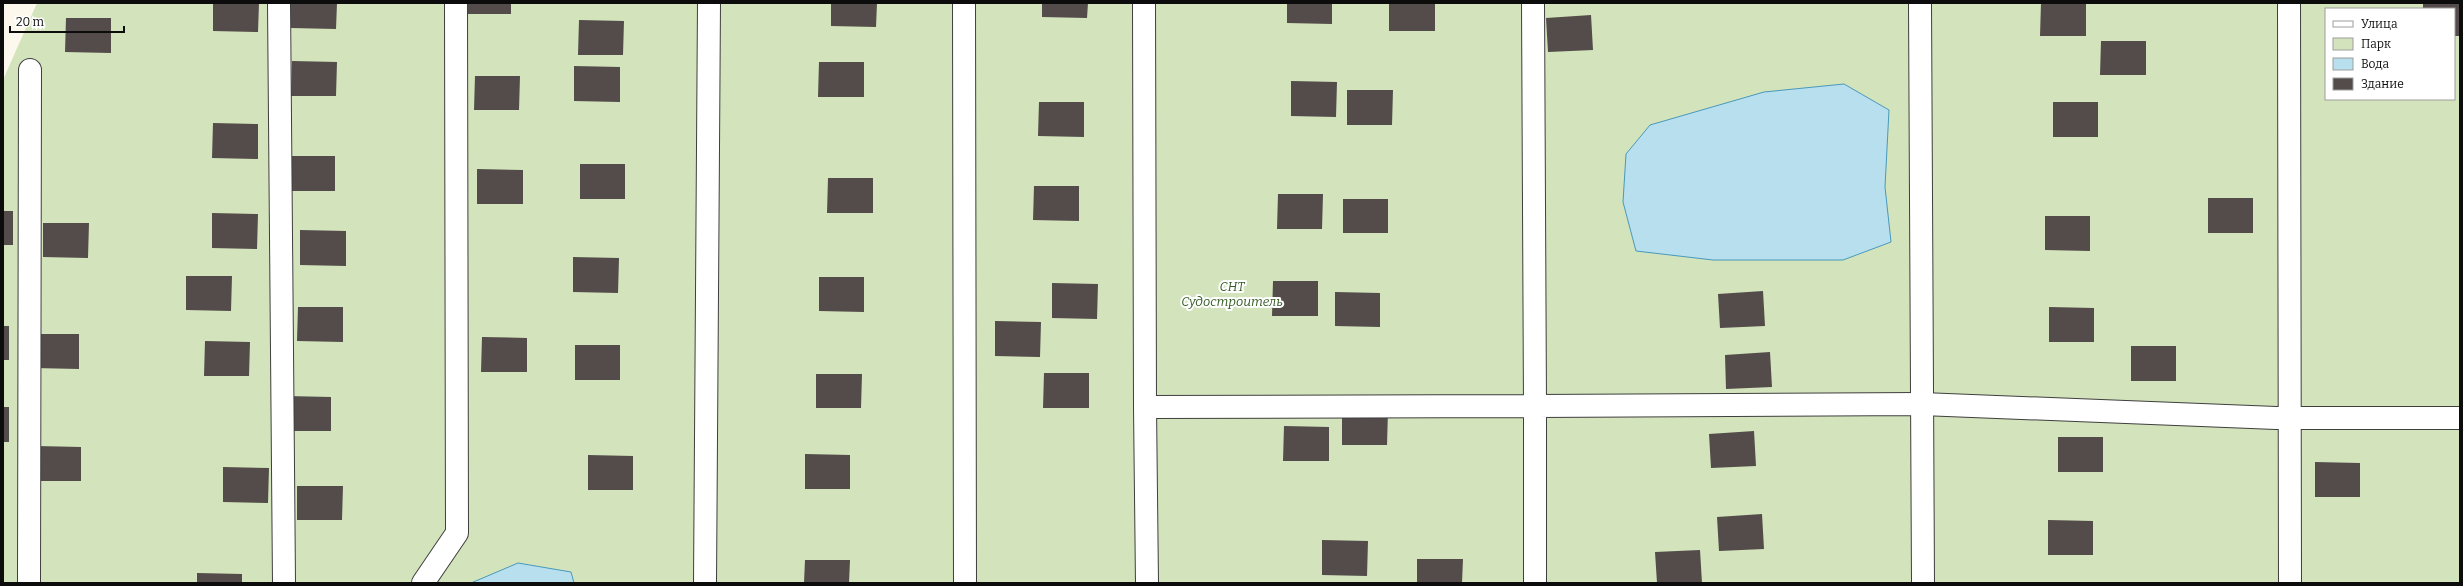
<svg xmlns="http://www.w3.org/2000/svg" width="2463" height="586" font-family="Bitter,serif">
<rect width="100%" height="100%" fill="#fdf8ed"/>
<path fill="#d3e3bb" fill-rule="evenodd" d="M37,3H2460V583H3V80ZM2326,9H2454V99H2326Z"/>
<path fill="#b8dfee" stroke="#4899bb" d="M1844,84L1889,110L1885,187L1891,242L1843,260H1713L1636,251L1623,202L1626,154L1650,125L1764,92Z
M518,563L571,572L574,583H471Z"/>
<path fill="#534c4a" d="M213,3H259L258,32L213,31Z
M291,3H337L336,29L291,28Z
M466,3H511V14H466Z
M831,3H877L876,27L831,26Z
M1042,3H1088L1087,18L1042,17Z
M1287,3H1332V24L1287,23Z
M1389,3H1435V31H1389Z
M2041,3H2086V36H2040Z
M2423,3H2460V36H2454V9H2423Z
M1591,15L1593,50L1548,52L1546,18Z
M66,18H111V53L65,52Z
M579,20L624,21L623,55H578Z
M2101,41H2146V75H2100Z
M292,61L337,62L336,96H291Z
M819,62H864V97H818Z
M574,66L620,67V102L574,101Z
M475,76H520L519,110H474Z
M1291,81L1337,82L1336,117L1291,116Z
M1347,90H1393L1392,125H1347Z
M1039,102H1084V137L1038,136Z
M2053,102H2098V137H2053Z
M213,123L258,124V159L212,158Z
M290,156H335V191H290Z
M580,164H625V199H580Z
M477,169L523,170V204H477Z
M828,178H873V213H827Z
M1034,186H1079V221L1033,220Z
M1278,194H1323L1322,229H1277Z
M2208,198H2253V233H2208Z
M1343,199H1388V233H1343Z
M3,211H13V245H3Z
M212,213L258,214L257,249L212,248Z
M2045,216H2090V251L2045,250Z
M43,223H89L88,258L43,257Z
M300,230L346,231V266L300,265Z
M573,257L619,258L618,293L573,292Z
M186,276H232L231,311L186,310Z
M819,277H864V312L819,311Z
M1273,281H1318V316H1272Z
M1052,283L1098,284L1097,319L1052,318Z
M1763,291L1765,326L1720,328L1718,294Z
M1335,292L1380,293V327L1335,326Z
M298,307H343V342L297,341Z
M2049,307L2094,308V342H2049Z
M995,321L1041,322L1040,357L995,356Z
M3,326H9V360H3Z
M34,334H79V369L34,368Z
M482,337L527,338V372H481Z
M205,341L250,342L249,376H204Z
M575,345H620V380H575Z
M2131,346H2176V381H2131Z
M1770,352L1772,387L1726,389L1725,355Z
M1044,373H1089V408H1043Z
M816,374H862L861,408H816Z
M286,396L331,397V431H286Z
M3,407H9V442H3Z
M1342,410H1388L1387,445H1342Z
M1284,426L1329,427V461H1283Z
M1754,431L1756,466L1711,468L1709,434Z
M2058,437H2103V472H2058Z
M36,446L81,447V481H36Z
M805,454L850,455V489H805Z
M588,455L633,456V490H588Z
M2315,462L2360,463V497H2315Z
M223,467L269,468L268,503L223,502Z
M297,486H343L342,520H297Z
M1762,514L1764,549L1719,551L1717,517Z
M2048,520L2093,521V555H2048Z
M1322,540L1368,541L1367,576L1322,575Z
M1700,550L1702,583H1657L1655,552Z
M1417,559H1463L1462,583H1417Z
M805,560H850L849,583H804Z
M197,573L242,574V583H197Z"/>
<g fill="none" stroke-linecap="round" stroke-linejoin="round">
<defs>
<path id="service" d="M279,3L284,583
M964,3L965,583
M1144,3L1145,407
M2289,3L2290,583
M29,583L30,70
M423,583L457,533L456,3
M705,583L709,3
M1147,583L1145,407L1535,406L1533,3
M1535,583V406L1922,404L2276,418H2460"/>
<path id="minor" d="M1920,3L1923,583"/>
</defs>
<use href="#service" stroke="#3f3f3f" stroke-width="24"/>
<use href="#minor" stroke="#3f3f3f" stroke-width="24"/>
<use href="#service" stroke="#fff" stroke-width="22"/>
<use href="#minor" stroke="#fff" stroke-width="22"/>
</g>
<g text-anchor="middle" stroke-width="4" stroke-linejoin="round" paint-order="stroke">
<g font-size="13" font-style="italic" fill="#355b25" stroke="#fff">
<text x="1232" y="291">СНТ<tspan x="1232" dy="15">Судостроитель</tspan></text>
</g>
</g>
<rect width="2463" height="586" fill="none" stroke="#0c0c0c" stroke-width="8"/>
<rect x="2325" y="8" width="130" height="92" fill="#ffffff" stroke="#9e9e9e"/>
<rect x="2333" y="21" width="20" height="6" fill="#ffffff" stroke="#9e9e9e"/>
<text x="2361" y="28" font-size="12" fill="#0c0c0c">Улица</text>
<rect x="2333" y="38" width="20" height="12" fill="#d3e3bb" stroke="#9e9e9e"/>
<text x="2361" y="48" font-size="12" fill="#0c0c0c">Парк</text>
<rect x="2333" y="58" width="20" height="12" fill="#b8dfee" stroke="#9e9e9e"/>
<text x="2361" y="68" font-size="12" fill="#0c0c0c">Вода</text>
<rect x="2333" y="78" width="20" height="12" fill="#534c4a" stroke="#9e9e9e"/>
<text x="2361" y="88" font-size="12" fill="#0c0c0c">Здание</text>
<path d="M10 26v6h114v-6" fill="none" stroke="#0c0c0c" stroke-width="2"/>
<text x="16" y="26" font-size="12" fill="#0c0c0c" stroke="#ffffff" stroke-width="3" paint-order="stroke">20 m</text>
</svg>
